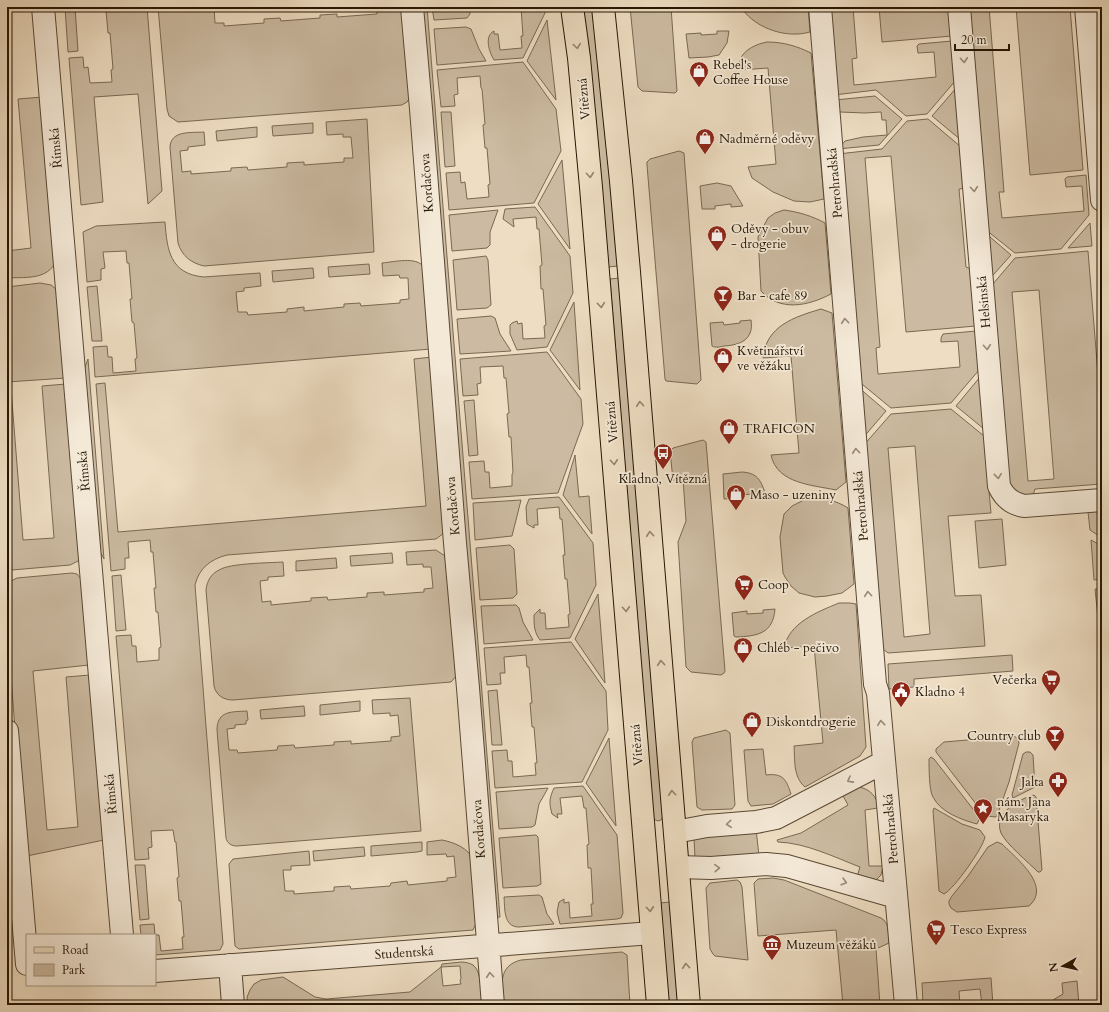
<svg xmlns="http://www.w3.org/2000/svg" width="1109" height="1012" font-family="Cardo,serif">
<rect width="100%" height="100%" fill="#eeddc2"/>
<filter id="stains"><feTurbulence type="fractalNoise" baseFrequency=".005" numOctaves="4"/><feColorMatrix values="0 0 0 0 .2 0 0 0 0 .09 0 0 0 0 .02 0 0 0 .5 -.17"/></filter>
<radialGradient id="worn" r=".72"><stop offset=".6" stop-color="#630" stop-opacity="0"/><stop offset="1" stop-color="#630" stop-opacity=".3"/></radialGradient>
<path fill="#ccbba2" stroke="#796952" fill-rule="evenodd" d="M65,7H75L78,51L68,52Z
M108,7H147L162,191L148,204L138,94L94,97L103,202L81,205L69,58L83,57L84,68L88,67L90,83L112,82L111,70L113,69L110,33H108L106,10H108Z
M158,7H214L215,23H224V26L264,23V19L280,18L281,21L320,18V15L337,14V17L377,14V10H386V7H403L410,97L407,102L402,105L178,122L169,116L167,109Z
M420,7H427L500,917L494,918Z
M432,7H470V14L467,18L434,20Z
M521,7H545V13L523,58L494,60C489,52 484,36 494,31V34H498L500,50L522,48L521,36H523Z
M583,7H593L606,118L618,266L608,267L596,120Z
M630,7H671L677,91L675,93L642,91L638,87Z
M741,7H808L810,32C806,33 801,34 797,34C777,35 752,25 741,7Z
M827,7H853L857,58L852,59L854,85L936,77L934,52L918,53L917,46L919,44L952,41L956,80L927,114L906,116L876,90L834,95Z
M879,7H950L952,36L882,42Z
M964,7H989L1004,192H999L1002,218L1084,211L1082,186L1066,187L1065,179L1067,177L1086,175L1089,215L1061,249L1015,253L981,226Z
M1016,7H1070L1083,170L1030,175Z
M1097,7H1102V73Z
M547,20L556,100L527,61Z
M466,27L471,29L479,49L486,61L437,65L434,29Z
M717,31H729L727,43L719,55L708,57L689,58L686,34L701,33V35L717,34Z
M767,42C783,42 797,46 811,53L824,199L810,202L794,201L773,192L752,178L748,167L776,164L768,68L740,70C740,67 739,62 740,60C744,49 757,44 767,42Z
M523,62L556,109L561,151L534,203L449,210L446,173L460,172L461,183L465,182L467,199L489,197L488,185L490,184L487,148H485L483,125L485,124L482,89L481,88L480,76L457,78L458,94L454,95L455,106L441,107L437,70Z
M957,87L961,140L932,116Z
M875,96L902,119L879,145L838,149L845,141L863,137L887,135L886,120H882L881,112L865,113L840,112L838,110L835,100Z
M43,97L54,265C44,280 24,277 7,278V251L31,248L18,99Z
M441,112H451L455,166L445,167Z
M367,119L374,252L204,266C191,263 182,256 178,243L170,147C171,130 191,133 204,132L205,145L188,147V150L180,151L182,172L191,171V174L231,171V168L247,167L248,170L287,167V163L304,162V165L344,162V158H353L351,137H343V134L327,135L326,122Z
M928,119L961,147L965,185L961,189H959L966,267L971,269L976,326L906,332L891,156L865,158L880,347L876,348L878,374L960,367L958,341L941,342V338L943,334L976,331L979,370L951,403L891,408L857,380L838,154L882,149L907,121Z
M313,123V133L273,136L272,126Z
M257,127V137L217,141L216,131Z
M679,151L684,153L701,380L697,384L666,381L665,379L647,165V162L650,159Z
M562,160L570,249L538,204Z
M717,183L731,186L743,206L731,207V204L715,206V209H702L700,186Z
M535,207L570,256L573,293L547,347L517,350L510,334V325L512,323L517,321L518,324L522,323L523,339L545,338L544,326L546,325L543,289H541L540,266L542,265L539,229H537L536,217L513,219L514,227L503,219L505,209Z
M498,210L490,232V245L487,248L452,251L449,215Z
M784,210C799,212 812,216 825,223L831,294C808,306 780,312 761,291L758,237L768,218L775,213Z
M165,222C167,250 170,274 204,277L260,273L261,286L244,288V291L236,292L238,312H247L248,315L287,312V309L304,307V311L344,307V304L360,303L361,306L400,303V300L409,299L408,278H400L399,275L383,276L382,263C394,262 416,256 424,267L431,349L95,377L93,347L107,346L108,357H112L113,373L136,371L135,359L137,358L134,323L132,322L130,299H132L129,263H127L126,251L103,252L105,268L101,269V280L87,282L83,232L96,226Z
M1090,223L1092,246L1068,248Z
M982,230L1011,255L986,283Z
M1088,251L1102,424V484L1035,489L1031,501L1010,495L987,291L1015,258ZM1039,290L1054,479L1028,481L1012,292Z
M486,256L488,260L491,305L487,308L457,310L453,260Z
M369,264L370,274L329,277L328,267Z
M313,268L314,278L273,282L272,271Z
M619,278L663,816L661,820L658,821L653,819L610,279Z
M40,283L51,285L57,290L66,378L7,382V287Z
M97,286L102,341H92L87,287Z
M574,302L580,390L550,350Z
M821,309L832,313L846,482L836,490C813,485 777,484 771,455L799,453L791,356L763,358C766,326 794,317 821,309Z
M491,316L495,318L500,334L511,351L460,354L457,319Z
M751,320C754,339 741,345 724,346C720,347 716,348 712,346L710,323L723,322L724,325L740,323V321Z
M547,352L581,399L583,424L558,493L472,499L469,462L484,461L485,472H489L490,488L512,486V474L513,473L511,437H509L507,414L509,413L506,378H504L503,366L480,367L481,383L477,384L478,395L463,396L460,359Z
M432,357L444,533L436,539L227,555C211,559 199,568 195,585L223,944L220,950L155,955V935H141L140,925L154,924L155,935H159L161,951L183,949L182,937H184L181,901H179L177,878L179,877L176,842H175L173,830L151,831L152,847L148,848L149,859L135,860L116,636L131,635L132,646H136L137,662L159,660V648L161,647L158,612H156L154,588H156L153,552H151L150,540L128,542L129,558H125V569L111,571L96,384L105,383L118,532L426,506L414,359Z
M88,359L104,559L96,544L82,375Z
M980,377L984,429L956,406Z
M66,384L81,558L78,561L70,565L12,570L7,568V389H11L23,540L54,538L42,386Z
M858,387L886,411L862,439Z
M474,400L478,455L469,456L464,401Z
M951,409L984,436L991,513L948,516L955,596L981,595L985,646L888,653L879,646L863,446L891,414ZM915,446L930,634L904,637L888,448Z
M703,440L706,442L725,671L724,673L721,675L691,672L686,667L678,542L686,521L683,479L673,480L670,451L673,448Z
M575,455L579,497L589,496L592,534L563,495Z
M742,472C759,473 761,482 766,495L755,496L754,494L738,495V498L724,499L723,474Z
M559,497L593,543L596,585L570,638L540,640C534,632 534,625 534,615L540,609V613H545L546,629L569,627L568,615L570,614L567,579H565L563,555H565L562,519H560L559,507L537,509L538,525H534V528L527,524L526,507L529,499Z
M806,499C820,497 836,500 848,508L854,584L842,593L827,596L815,597L799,593L791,586L785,577L783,573L780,537L784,514L792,506Z
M521,500L512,536L475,540L473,503Z
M1102,511V538L1090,530L1088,512Z
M1002,519L1006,565L979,568L975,521Z
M1091,540L1102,546V579L1094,580Z
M510,545L514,549L517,594L513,598L480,600L476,548Z
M436,550L445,556L457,675L451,682L233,700C223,700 216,695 214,686L206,590C207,581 211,574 219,570C230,563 269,563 283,562L284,576L268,577V580L260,581L262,602L271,601V605L311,601V598L327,597L328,600L367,597V593L384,592V595L424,592V589L433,588L431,567H423V564L407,565L406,552Z
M392,553L393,563L351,566L350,556Z
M336,558L337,568L296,571V561Z
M72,573L77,574L81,579L89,665L33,671L47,830L78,827L66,677L90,675L104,840L22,857L23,833L11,677H7V583L17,578Z
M121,575L126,630L116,631L112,576Z
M1095,589H1102V617L1098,618Z
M598,594L605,683L575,639Z
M839,603H850L856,604L866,747L860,756L805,787C793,777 795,760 794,746L823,743L814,646L784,648C789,623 817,612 839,603Z
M516,605L519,608L523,622L533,640L484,644L481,606Z
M775,609C773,634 757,636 736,637L734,636L732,613L747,611V614L763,613V610Z
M571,642L606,691L608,730L582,782L495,788L492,751L507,750L508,761H512L513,777L536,775L535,763H537L534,727H532L530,703H532L529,667H527L526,655L504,657L505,673H500L501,684L487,685L484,648Z
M1012,655L1013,671L914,679V687L889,689L888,664Z
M497,690L502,745H492L488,691Z
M410,698L421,831L237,846C231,846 227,843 226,838L217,730C217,710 233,712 247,711L248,720L246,721V724L235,725V728L227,729L229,750H237L238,753L277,750L278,746L294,745L295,748L334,745V742L351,741V744L391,741V737L400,736L398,715L390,716V713L373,714L372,700Z
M360,701V711L320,715V705Z
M304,706L305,716L261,719L260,710Z
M726,730L730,733L735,805L732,809L702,810L697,807L692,742L694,738Z
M1014,736L1018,739L1019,743L1009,782L997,816L995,817L988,816L983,813L936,752V749L944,742Z
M609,738L616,826L586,783Z
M763,749L766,775C783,773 786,779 791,794L773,804L751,806L748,801L744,750Z
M1026,752H1030L1033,755L1035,787L1013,798L1012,795L1023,754Z
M931,757L934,759L980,818L977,824C962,820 940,812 933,797C929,791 929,767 929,759Z
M583,786L617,835L623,913L621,918L617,919L560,924L557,912L559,902L564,899V903L569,902L570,918L592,916L591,904H593L591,868H588L587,845L589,844L586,808H584L582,796L560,798L562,814H557L558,818L552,814C549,803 549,799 554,788Z
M858,787C869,788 878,797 878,808L865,810L869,866H883L881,875L875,881L856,880L860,867C834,857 806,843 778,842L777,840L801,833L848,805L842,794Z
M548,788L539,804L535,825L532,827L499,829L496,792Z
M1034,795L1036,797L1042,870L1040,872H1038C1029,863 1006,844 1001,833C993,813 1019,799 1034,795Z
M934,808L962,824L980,830L985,837C983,848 954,889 944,894L939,891L933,811Z
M756,829L759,856L695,858L694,838Z
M536,835L538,837L541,884L537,886L503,888L499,838Z
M442,840C453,842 469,848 473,860C474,863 478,918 477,922C476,924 474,927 473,930L239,949L235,946L229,864L233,859L309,851L310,865L291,866V870H283L285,891H294V894L334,891V887L350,886L351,889L390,886L391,883L407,881L408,885L447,881V878L456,877L454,856L447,857L446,854L427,855V842Z
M422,842V851L417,852L371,856V846Z
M997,842L1002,844C1016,858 1052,886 1029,906L957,912L951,908L949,904V901L952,896L968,876L988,847Z
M364,847L365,856L314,861L313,851Z
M135,865H145L149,919L140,920Z
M773,878L784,880L881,918C890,923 888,934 889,943L876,949L880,1005H843L836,930L758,936L754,883L758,879Z
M737,880L740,882L742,887L748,960L715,956L713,954L710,949L706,888L710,883Z
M539,895L542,897L547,914L554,924L519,927C503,927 505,908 504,897Z
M670,902L678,1005H668L660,903Z
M622,952L627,955L630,1005H504C502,986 497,966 521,960Z
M461,962C465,962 470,963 473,965C482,971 481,995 482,1005H248L247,997L250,990L254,984L261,980L283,977L315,997L326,999L410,992L441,967L442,964ZM460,966L461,979L460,980L461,984L443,986L441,967Z
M991,978L993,1005H982L980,989L959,991L960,1005H923L922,983Z
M1077,981L1079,1005H1053V1000L1063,994L1062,983Z"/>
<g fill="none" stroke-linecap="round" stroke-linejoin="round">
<defs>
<path id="minor" d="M43,7L122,935
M412,7L421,109L455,543L468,688L493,1005
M820,7L875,684L878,693L906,1005
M959,7L999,486C1004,497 1012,504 1024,506L1102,500
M1086,7L1102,200
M7,731L27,964
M675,832L707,826L756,822L776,818L884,762
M678,867L711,868L766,864L787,866L896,897
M230,965L233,1005
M155,971L652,933"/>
<path id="major" d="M572,7L579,58L591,187L658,1005
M603,7L621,181L629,272L689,1005"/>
</defs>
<use href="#minor" stroke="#584833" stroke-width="24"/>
<use href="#major" stroke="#261703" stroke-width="24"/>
<use href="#minor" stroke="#f4e9d7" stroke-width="22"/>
<use href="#major" stroke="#eeddc2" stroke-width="22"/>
</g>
<defs><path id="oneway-chevron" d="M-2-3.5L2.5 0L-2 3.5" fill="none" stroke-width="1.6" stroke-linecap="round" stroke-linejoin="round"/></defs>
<g stroke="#94846c">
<use href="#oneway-chevron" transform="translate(577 46) rotate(82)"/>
<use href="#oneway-chevron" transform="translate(590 175) rotate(85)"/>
<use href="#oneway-chevron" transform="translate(601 305) rotate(85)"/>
<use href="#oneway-chevron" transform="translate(640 404) rotate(-95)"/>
<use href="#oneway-chevron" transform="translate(614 462) rotate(85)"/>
<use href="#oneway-chevron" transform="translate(650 534) rotate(-95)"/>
<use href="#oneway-chevron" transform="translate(626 609) rotate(86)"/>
<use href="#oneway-chevron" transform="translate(661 663) rotate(-95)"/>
<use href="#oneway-chevron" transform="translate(672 793) rotate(-95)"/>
<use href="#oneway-chevron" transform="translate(650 909) rotate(85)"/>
<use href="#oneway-chevron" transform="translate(686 966) rotate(-95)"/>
</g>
<g stroke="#978a78">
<use href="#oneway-chevron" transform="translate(964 60) rotate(86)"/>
<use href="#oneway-chevron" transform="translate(974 189) rotate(85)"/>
<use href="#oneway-chevron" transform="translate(845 321) rotate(-95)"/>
<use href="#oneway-chevron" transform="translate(987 347) rotate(85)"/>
<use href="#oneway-chevron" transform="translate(856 451) rotate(-95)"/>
<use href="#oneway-chevron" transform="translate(998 476) rotate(84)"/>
<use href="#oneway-chevron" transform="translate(868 594) rotate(-95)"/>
<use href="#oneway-chevron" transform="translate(881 723) rotate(-96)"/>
<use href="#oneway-chevron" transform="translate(850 780) rotate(152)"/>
<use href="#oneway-chevron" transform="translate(729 824) rotate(175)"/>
<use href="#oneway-chevron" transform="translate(717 868) rotate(-4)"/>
<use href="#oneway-chevron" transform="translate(844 882) rotate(16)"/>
<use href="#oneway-chevron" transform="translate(490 975) rotate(-95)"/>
</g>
<defs>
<symbol id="shop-pin" viewBox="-11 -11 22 30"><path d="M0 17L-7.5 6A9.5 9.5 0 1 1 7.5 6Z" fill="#8f2418" stroke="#f4e9d7"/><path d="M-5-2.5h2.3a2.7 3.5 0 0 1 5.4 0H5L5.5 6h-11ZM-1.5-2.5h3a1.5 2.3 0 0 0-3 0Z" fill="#fff"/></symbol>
<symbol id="bar-pin" viewBox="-11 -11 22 30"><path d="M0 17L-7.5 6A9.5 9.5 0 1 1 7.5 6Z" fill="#8f2418" stroke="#f4e9d7"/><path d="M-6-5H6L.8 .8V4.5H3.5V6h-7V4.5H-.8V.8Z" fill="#fff"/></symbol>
<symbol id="bus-pin" viewBox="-11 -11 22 30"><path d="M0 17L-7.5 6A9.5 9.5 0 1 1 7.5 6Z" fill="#8f2418" stroke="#f4e9d7"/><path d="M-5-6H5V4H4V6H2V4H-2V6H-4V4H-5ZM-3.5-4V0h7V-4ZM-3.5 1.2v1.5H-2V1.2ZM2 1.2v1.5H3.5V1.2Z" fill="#fff"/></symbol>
<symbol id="supermarket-pin" viewBox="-11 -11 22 30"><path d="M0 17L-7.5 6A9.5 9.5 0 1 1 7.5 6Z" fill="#8f2418" stroke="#f4e9d7"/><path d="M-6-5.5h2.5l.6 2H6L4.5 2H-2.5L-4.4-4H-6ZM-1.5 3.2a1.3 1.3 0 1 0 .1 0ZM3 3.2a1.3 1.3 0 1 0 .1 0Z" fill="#fff"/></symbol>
<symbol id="civic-pin" viewBox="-11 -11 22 30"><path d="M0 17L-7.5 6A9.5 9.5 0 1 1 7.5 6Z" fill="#8f2418" stroke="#f4e9d7"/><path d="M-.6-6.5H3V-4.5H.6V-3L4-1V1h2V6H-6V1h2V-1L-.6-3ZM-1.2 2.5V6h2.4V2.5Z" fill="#fff"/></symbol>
<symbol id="pharmacy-pin" viewBox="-11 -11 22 30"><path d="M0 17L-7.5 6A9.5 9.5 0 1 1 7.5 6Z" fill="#8f2418" stroke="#f4e9d7"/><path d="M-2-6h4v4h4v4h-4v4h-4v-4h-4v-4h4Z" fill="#fff"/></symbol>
<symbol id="sight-pin" viewBox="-11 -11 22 30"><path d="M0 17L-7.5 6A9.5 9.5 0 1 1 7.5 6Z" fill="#8f2418" stroke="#f4e9d7"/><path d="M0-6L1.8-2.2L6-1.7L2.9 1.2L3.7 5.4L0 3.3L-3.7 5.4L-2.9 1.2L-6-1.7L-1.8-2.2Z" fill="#fff"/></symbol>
<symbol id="museum-pin" viewBox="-11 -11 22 30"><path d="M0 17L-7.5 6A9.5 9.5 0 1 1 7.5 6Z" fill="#8f2418" stroke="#f4e9d7"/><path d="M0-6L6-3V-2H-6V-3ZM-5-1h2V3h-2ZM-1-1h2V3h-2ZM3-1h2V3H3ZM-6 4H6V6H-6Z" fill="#fff"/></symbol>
</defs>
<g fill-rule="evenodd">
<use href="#shop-pin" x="688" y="60" width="22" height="30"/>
<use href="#shop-pin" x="694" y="127" width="22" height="30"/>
<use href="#shop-pin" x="706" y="224" width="22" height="30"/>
<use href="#bar-pin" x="712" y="284" width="22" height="30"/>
<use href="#shop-pin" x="712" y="346" width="22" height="30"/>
<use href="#shop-pin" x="718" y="417" width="22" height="30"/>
<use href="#bus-pin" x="652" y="442" width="22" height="30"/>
<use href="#shop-pin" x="725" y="483" width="22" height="30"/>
<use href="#supermarket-pin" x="733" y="573" width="22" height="30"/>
<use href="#shop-pin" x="732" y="636" width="22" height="30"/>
<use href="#supermarket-pin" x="1040" y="668" width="22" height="30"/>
<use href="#civic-pin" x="890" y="680" width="22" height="30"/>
<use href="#shop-pin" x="741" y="710" width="22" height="30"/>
<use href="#bar-pin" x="1044" y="724" width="22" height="30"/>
<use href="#pharmacy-pin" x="1047" y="770" width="22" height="30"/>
<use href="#sight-pin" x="972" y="797" width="22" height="30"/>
<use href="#supermarket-pin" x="925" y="918" width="22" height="30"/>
<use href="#museum-pin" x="761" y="933" width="22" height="30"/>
</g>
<g text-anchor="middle" stroke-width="3.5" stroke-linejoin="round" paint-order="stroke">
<g font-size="13" fill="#261703" stroke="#f4e9d7" text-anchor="start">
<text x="713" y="69">Rebel's<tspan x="713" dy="15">Coffee House</tspan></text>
<text x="719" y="143">Nadměrné oděvy</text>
<text x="731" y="233">Oděvy - obuv<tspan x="731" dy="15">- drogerie</tspan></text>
<text x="737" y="300">Bar - cafe 89</text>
<text x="737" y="355">Květinářství<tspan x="737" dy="15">ve věžáku</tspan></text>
<text x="743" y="433">TRAFICON</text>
<text x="663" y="483" text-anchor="middle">Kladno, Vítězná</text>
<text x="750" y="499">Maso - uzeniny</text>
<text x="758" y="589">Coop</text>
<text x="757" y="652">Chléb - pečivo</text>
<text x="1037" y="684" text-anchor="end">Večerka</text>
<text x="915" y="696">Kladno 4</text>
<text x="766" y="726">Diskontdrogerie</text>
<text x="1041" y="740" text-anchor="end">Country club</text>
<text x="1044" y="786" text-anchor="end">Jalta</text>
<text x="997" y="806">nám. Jana<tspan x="997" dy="15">Masaryka</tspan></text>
<text x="950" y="934">Tesco Express</text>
<text x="786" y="949">Muzeum věžáků</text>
</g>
<g font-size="13" fill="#261703" stroke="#f4e9d7">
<text transform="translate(583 99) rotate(-95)" y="5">Vítězná</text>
<text transform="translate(55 148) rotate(-95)" y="5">Římská</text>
<text transform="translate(426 183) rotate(-94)" y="5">Kordačova</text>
<text transform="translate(834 183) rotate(-95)" y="5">Petrohradská</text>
<text transform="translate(983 302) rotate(-95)" y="5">Helsinská</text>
<text transform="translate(611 422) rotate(-95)" y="5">Vítězná</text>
<text transform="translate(83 471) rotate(-95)" y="5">Římská</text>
<text transform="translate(452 506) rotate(-95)" y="5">Kordačova</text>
<text transform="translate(860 506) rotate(-95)" y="5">Petrohradská</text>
<text transform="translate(636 745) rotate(-95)" y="5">Vítězná</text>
<text transform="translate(110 794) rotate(-95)" y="5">Římská</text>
<text transform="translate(478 829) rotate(-94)" y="5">Kordačova</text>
<text transform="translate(890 829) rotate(-95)" y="5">Petrohradská</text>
<text transform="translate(404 952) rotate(-4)" y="5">Studentská</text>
</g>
</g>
<rect width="1109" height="1012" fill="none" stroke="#eeddc2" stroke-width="24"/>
<rect x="8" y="8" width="1093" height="996" fill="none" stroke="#261703" stroke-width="2"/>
<rect x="12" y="12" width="1085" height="988" fill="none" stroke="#261703"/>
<rect x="26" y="934" width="130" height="52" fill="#f4e9d7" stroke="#a29582"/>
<rect x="34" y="947" width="20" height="6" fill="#eeddc2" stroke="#a29582"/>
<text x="62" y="954" font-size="12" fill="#261703">Road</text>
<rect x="34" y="964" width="20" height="12" fill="#ccbba2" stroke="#a29582"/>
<text x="62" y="974" font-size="12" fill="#261703">Park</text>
<g transform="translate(1063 966) rotate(262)" stroke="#f4e9d7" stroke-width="3" paint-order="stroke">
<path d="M0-3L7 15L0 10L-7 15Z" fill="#261703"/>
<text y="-6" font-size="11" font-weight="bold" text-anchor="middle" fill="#261703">N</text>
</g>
<path d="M955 44v6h54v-6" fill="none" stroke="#261703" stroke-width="2"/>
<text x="961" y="44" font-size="12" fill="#261703" stroke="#f4e9d7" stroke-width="3" paint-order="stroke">20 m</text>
<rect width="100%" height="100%" filter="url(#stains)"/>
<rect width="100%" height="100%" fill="url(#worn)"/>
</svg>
